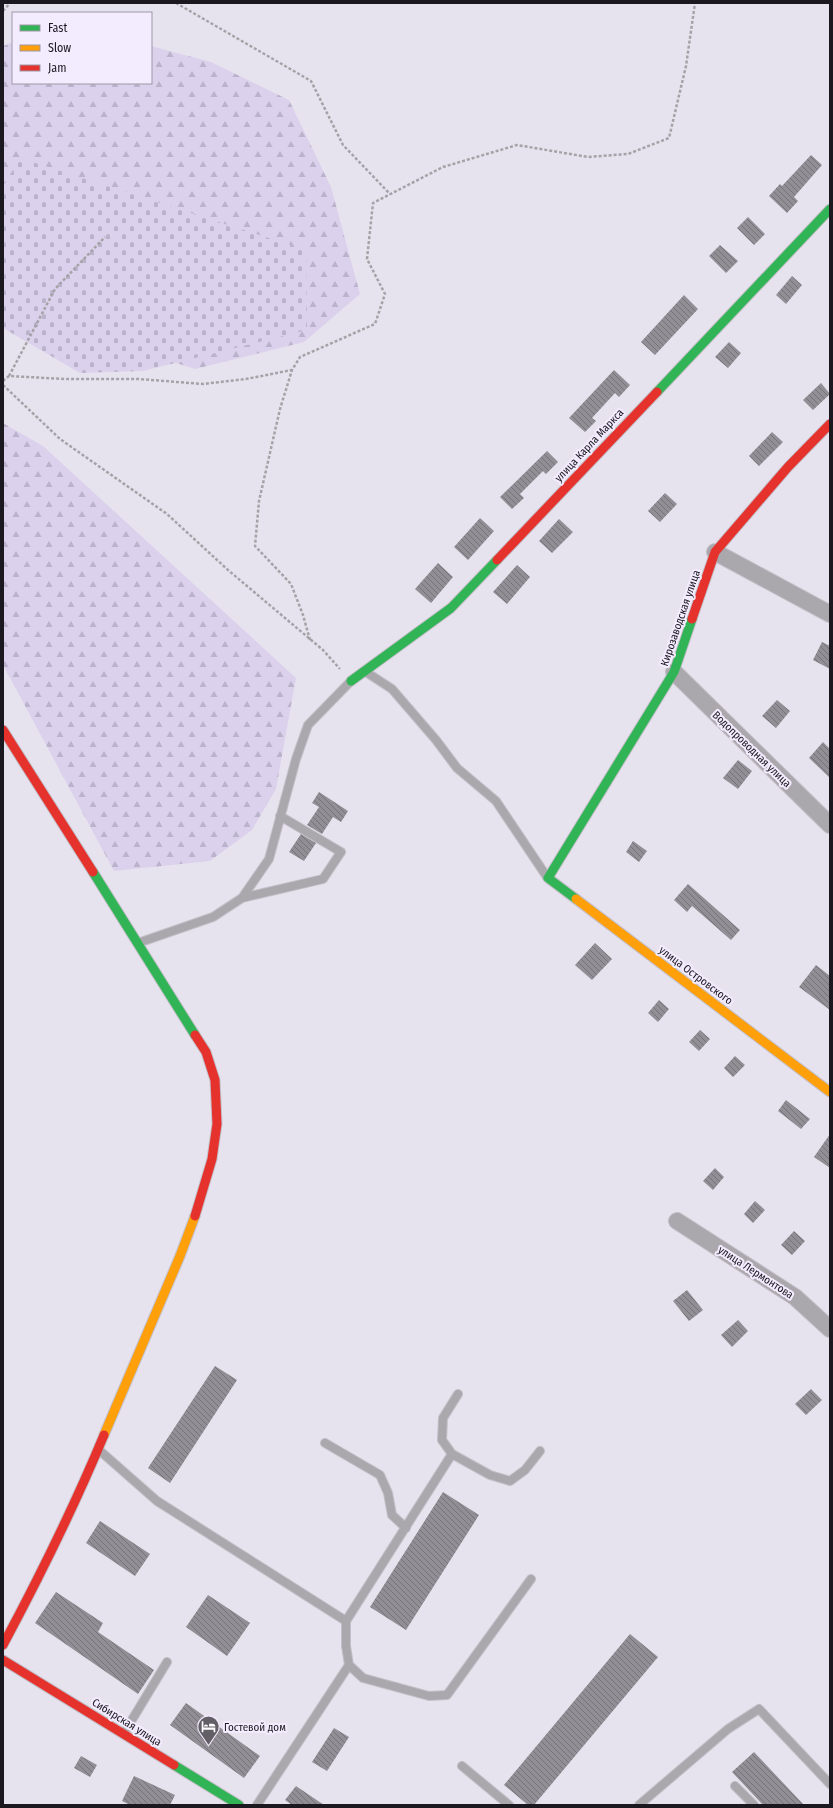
<svg xmlns="http://www.w3.org/2000/svg" width="833" height="1808" font-family="'Fira Sans Condensed',sans-serif">
<defs>
<pattern id="forest-firs" width="22" height="20" patternUnits="userSpaceOnUse"><rect width="22" height="20" fill="#dbd1ed"/><path d="M5 1l3.5 6h-7zM16 11l3.5 6h-7z" fill="#bbb3cb"/></pattern>
<pattern id="cemetery-stones" width="16" height="16" patternUnits="userSpaceOnUse"><rect width="16" height="16" fill="#dbd1ed"/><path d="M2 7V4a2 2 0 0 1 4 0v3zM10 15v-3a2 2 0 0 1 4 0v3z" fill="#bbb3cb"/></pattern>
<pattern id="building-back-hatch" width="6" height="6" patternUnits="userSpaceOnUse"><rect width="6" height="6" fill="#918e95"/><path d="M-1 5l2 2M0 0l6 6M5-1l2 2" fill="none" stroke="#767379"/></pattern>
</defs>
<rect width="100%" height="100%" fill="#e7e3ee"/>
<path fill="url(#forest-firs)" d="M13,42V83H151V46L211,62L289,100L331,187L360,294L304,342L195,369L113,343L3,317V46Z
M3,423L43,446L296,678L276,789L252,830L210,861L114,871L3,665Z"/>
<path fill="url(#cemetery-stones)" d="M20,158L306,250L307,330L143,371L80,373L3,328V186Z"/>
<path fill="url(#building-back-hatch)" d="M811,155L822,165L794,197L798,201L787,213L769,196L780,184L782,186Z
M748,217L765,234L754,245L737,228Z
M720,245L738,261L726,273L709,256Z
M792,276L802,285L786,304L776,295Z
M684,295L698,309L655,355L641,342Z
M729,342L741,353L728,368L715,357Z
M614,370L630,385L619,397L615,393L592,418L596,421L585,432L569,418Z
M821,383L830,394L813,410L803,400Z
M772,432L783,442L759,466L749,456Z
M547,451L558,462L546,474L543,471L520,494L524,498L512,509L500,497Z
M665,493L677,504L660,522L648,511Z
M480,518L494,531L468,560L454,547Z
M559,519L573,532L552,553L539,541Z
M438,563L453,577L431,603L415,589Z
M517,565L530,577L507,604L493,592Z
M822,642L830,646V669L813,660Z
M777,700L790,711L776,728L762,716Z
M823,742L830,749V778L809,758Z
M738,760L752,771L738,789L723,778Z
M319,792L348,811L341,822L333,817L322,834L307,825L319,807L312,803Z
M301,834L316,843L304,861L289,852Z
M633,841L647,851L639,862L626,852Z
M688,884L740,930L731,940L692,906L687,912L674,900Z
M595,943L612,959L592,980L575,965Z
M816,965L830,976V1010L799,987Z
M659,1000L669,1009L658,1022L648,1013Z
M700,1030L710,1039L699,1051L689,1042Z
M735,1056L745,1065L733,1077L724,1068Z
M786,1100L810,1119L801,1129L778,1111Z
M830,1134V1168L814,1157Z
M715,1168L724,1177L713,1190L703,1181Z
M755,1201L765,1210L753,1223L744,1214Z
M794,1231L805,1241L792,1255L781,1245Z
M687,1290L703,1310L689,1321L673,1301Z
M738,1320L748,1331L732,1347L721,1335Z
M215,1366L237,1380L170,1483L148,1468Z
M811,1389L822,1400L806,1415L795,1404Z
M443,1492L479,1515L406,1630L370,1607Z
M100,1521L150,1554L135,1576L86,1543Z
M56,1592L103,1623L98,1632L154,1670L138,1694L35,1623Z
M208,1595L250,1623L227,1656L186,1627Z
M630,1634L658,1657L534,1805H528L504,1785Z
M186,1703L260,1756L244,1778L170,1725Z
M334,1728L349,1737L327,1771L312,1762Z
M754,1752L804,1805H763L732,1772Z
M81,1756L97,1765L90,1777L74,1768Z
M134,1776L175,1795L170,1805H130L122,1801Z
M296,1786L324,1805H292L285,1800Z"/>
<g fill="none" stroke-linecap="round" stroke-linejoin="round">
<defs>
<path id="lane" d="M366,672L392,689L436,740L457,768L496,801L547,877
M242,898L323,879L341,852L280,816
M138,943L213,917L242,898L269,859L296,759L308,725L351,681
M458,1394L443,1418L442,1440L452,1454L346,1621V1646L349,1665L363,1678L429,1696L447,1695L531,1579
M325,1443L380,1475L388,1493L392,1515L406,1528
M99,1450L157,1501L346,1621
M452,1454L490,1475L510,1481L525,1470L540,1451
M124,1733L167,1662
M462,1766L509,1805
M735,1786L754,1805
M257,1805L349,1665
M639,1805L728,1729L759,1709L830,1784"/>
<path id="street" d="M715,552L830,614
M674,672L830,825
M677,1221L795,1297L830,1329"/>
<path id="fast" d="M657,392L830,209
M351,681L451,608L497,560
M93,872L195,1035
M576,899L548,878L674,672L692,619
M174,1765L239,1805"/>
<path id="slow" d="M576,899L830,1092
M104,1435L180,1256L195,1216"/>
<path id="jam" d="M497,560L657,392
M692,619L715,552L788,467L830,424
M3,730L93,872
M195,1216L212,1159L217,1124L215,1080L206,1052L195,1035
M3,1645C40,1576 74,1507 104,1435
M3,1660L174,1765"/>
</defs>
<use href="#lane" stroke="#c3bfc8" stroke-width="10"/>
<use href="#street" stroke="#c3bfc8" stroke-width="18"/>
<use href="#fast" stroke="#c3bfc8" stroke-width="11"/>
<use href="#slow" stroke="#c3bfc8" stroke-width="11"/>
<use href="#jam" stroke="#c3bfc8" stroke-width="11"/>
<path stroke="#a5a3a7" stroke-width="2.5" stroke-dasharray="3 2" stroke-linecap="butt" d="M176,3L311,81L343,145L390,194
M3,11L10,3
M9,376L55,289L105,237
M3,381L9,376L65,379H139L203,384L246,379L292,370
M3,385L60,439L167,514L228,570L323,650L340,669
M310,640L303,615L291,584L255,546L259,501L280,409L292,370L300,357L375,324L385,294L367,259L373,203L443,167L517,145L588,157L628,154L669,138L686,66L695,3"/>
<use href="#lane" stroke="#aaa8ad" stroke-width="8"/>
<use href="#street" stroke="#aaa8ad" stroke-width="16"/>
<use href="#fast" stroke="#30b455" stroke-width="9"/>
<use href="#slow" stroke="#ff9f0a" stroke-width="9"/>
<use href="#jam" stroke="#e5322d" stroke-width="9"/>
</g>
<defs>
<symbol id="hotel-pin" viewBox="-11 -11 22 30"><path d="M0 17L-7.5 6A9.5 9.5 0 1 1 7.5 6Z" fill="#625f67" stroke="#f3ecff"/><path d="M-6-4.5h1.5V1H6V5H4.5V3h-9V5H-6ZM-4 0a1.8 1.8 0 1 1 3.6 0ZM.5 0V-2.5h3Q6-2.5 6 0Z" fill="#fff"/></symbol>
</defs>
<g fill-rule="evenodd">
<use href="#hotel-pin" x="196" y="1714" width="25" height="34"/>
</g>
<g text-anchor="middle" stroke-width="4" stroke-linejoin="round" paint-order="stroke">
<g font-size="11" fill="#1b181f" stroke="#f3ecff">
<text transform="translate(589 445) rotate(-47)" y="4">улица Карла Маркса</text>
<text transform="translate(680 618) rotate(-71)" y="4">Кирозаводская улица</text>
<text transform="translate(752 749) rotate(44)" y="4">Водопроводная улица</text>
<text transform="translate(696 975) rotate(37)" y="4">улица Островского</text>
<text transform="translate(756 1272) rotate(33)" y="4">улица Лермонтова</text>
<text transform="translate(127 1722) rotate(32)" y="4">Сибирская улица</text>
</g>
<g font-size="11" fill="#1b181f" stroke="#f3ecff" text-anchor="start">
<text x="224" y="1731">Гостевой дом</text>
</g>
</g>
<rect width="833" height="1808" fill="none" stroke="#1b181f" stroke-width="8"/>
<rect x="12" y="12" width="140" height="72" fill="#f3ecff" stroke="#9d97a5"/>
<rect x="20" y="25" width="20" height="6" fill="#30b455" stroke="#9d97a5"/>
<text x="48" y="32" font-size="12" fill="#1b181f">Fast</text>
<rect x="20" y="45" width="20" height="6" fill="#ff9f0a" stroke="#9d97a5"/>
<text x="48" y="52" font-size="12" fill="#1b181f">Slow</text>
<rect x="20" y="65" width="20" height="6" fill="#e5322d" stroke="#9d97a5"/>
<text x="48" y="72" font-size="12" fill="#1b181f">Jam</text>
</svg>
